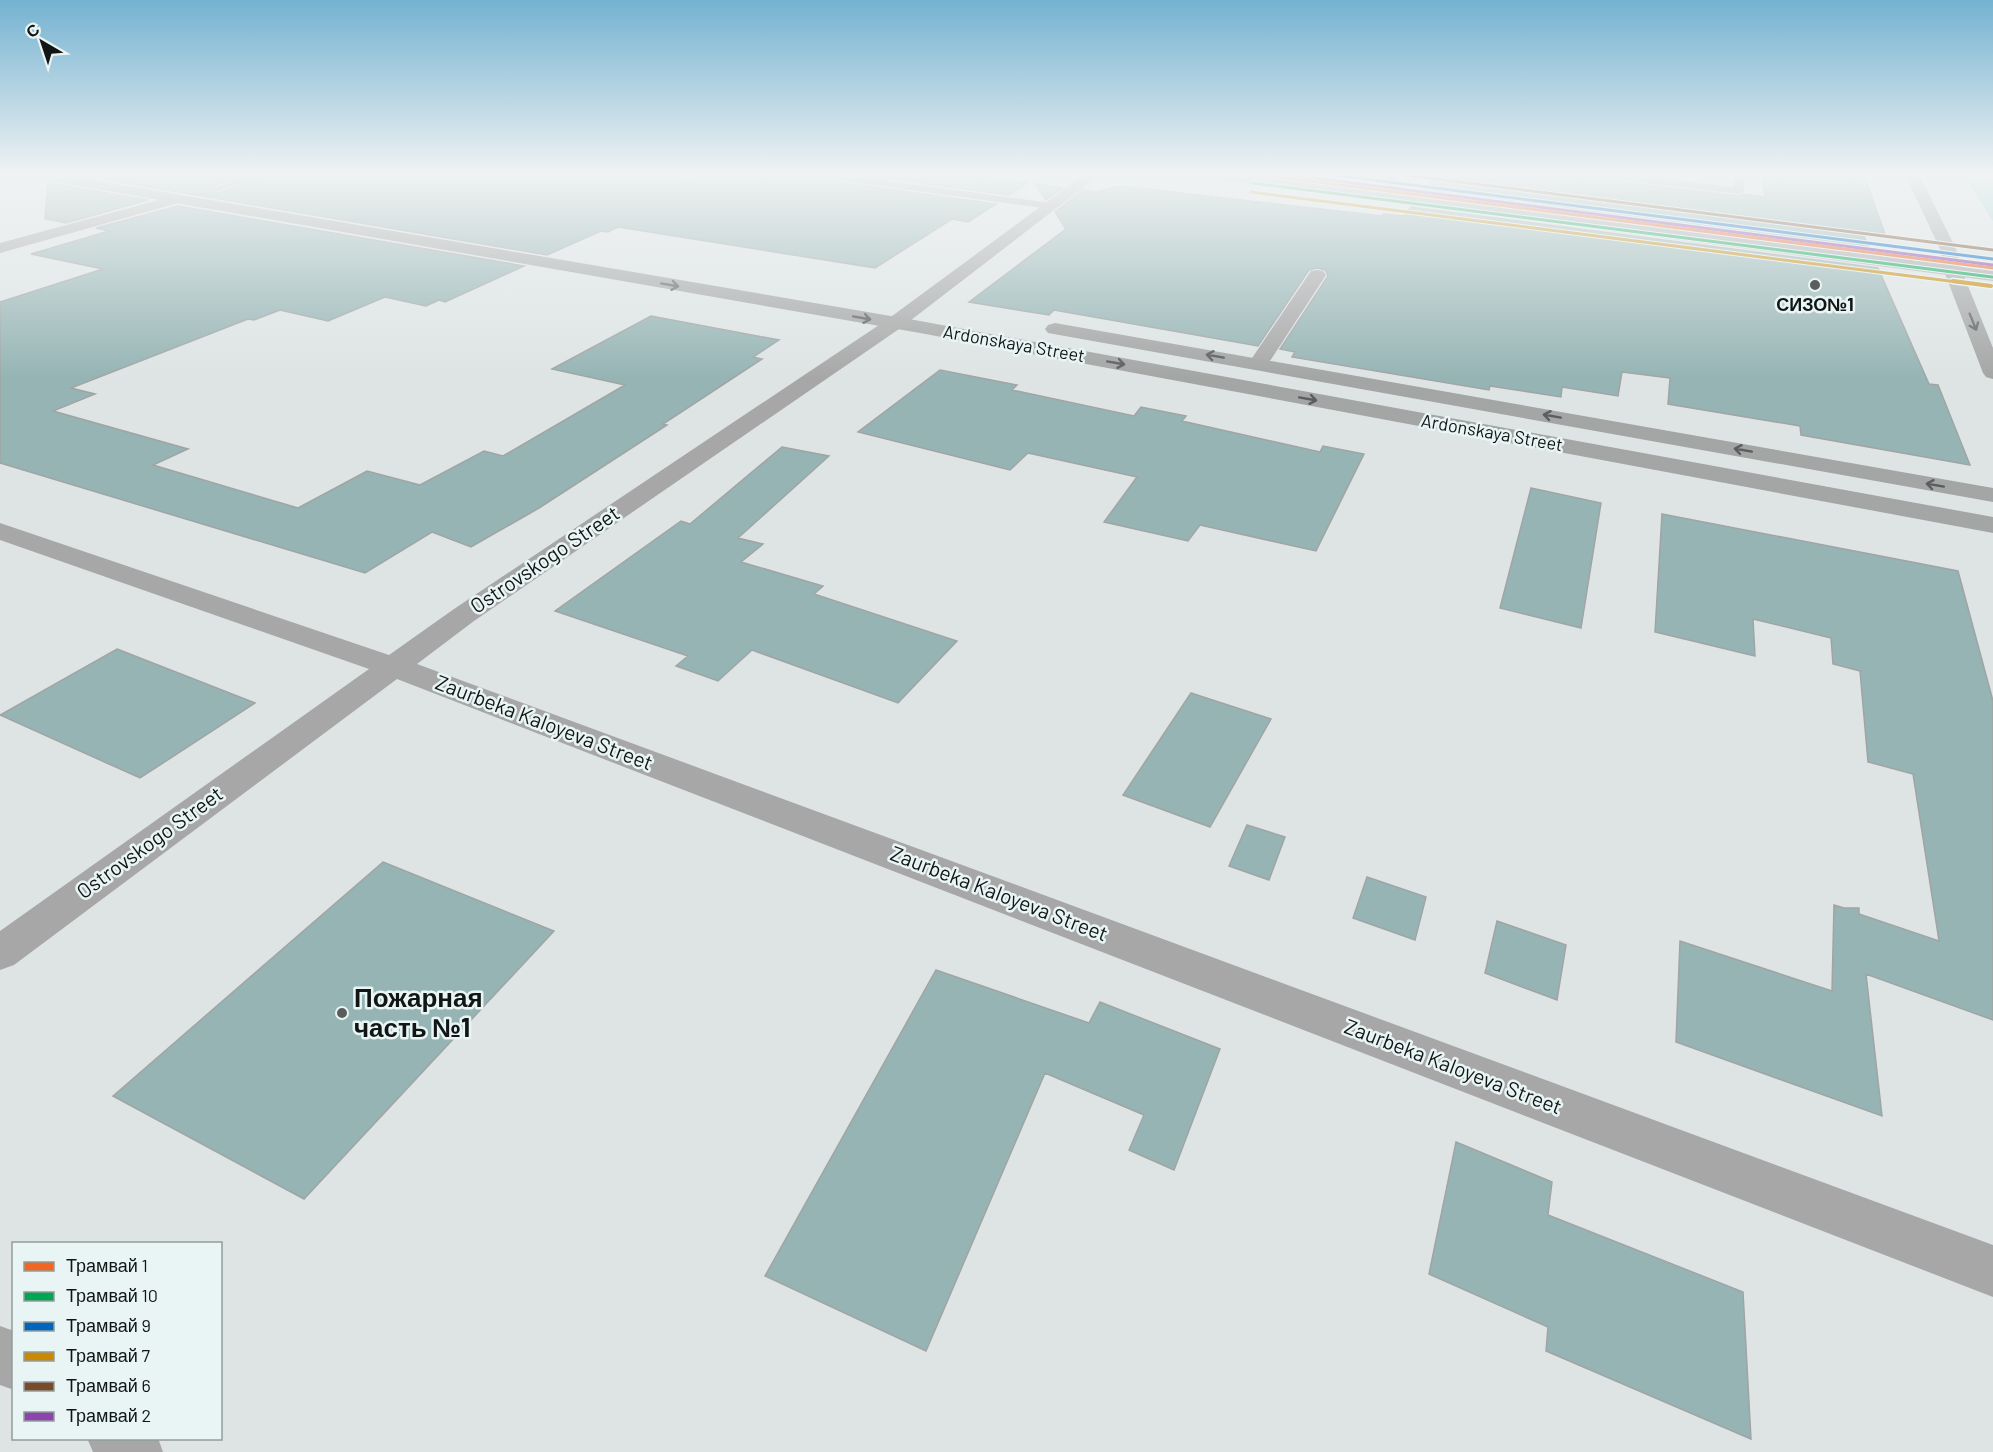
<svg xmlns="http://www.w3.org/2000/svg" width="1993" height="1452" font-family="Barlow,sans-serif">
<rect width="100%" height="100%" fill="#dee4e4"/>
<path fill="#9dd4d3" d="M1965,178L1993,181V221Z"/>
<path fill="#96b4b4" stroke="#a0a4a4" stroke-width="1.5" d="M74,174H246L211,187L219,193L272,174H647L695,181V174H806L813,179L996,204L968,222L952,219L875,268L618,227L608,232L601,231L547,255Z
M856,174H958L1027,183L1009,195Z
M1436,174H1570L1592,179L1739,196L1743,194L1765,197L1762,174H1827L1865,178L1885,234L1862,231L1871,253L1420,195Z
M48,183L148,200L66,223L45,219Z
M1035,184L1063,188L1046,200Z
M1120,186L1382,216L1384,214L1404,216L1411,207L1878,268L1929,384L1938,385L1970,465L1801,435L1800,426L1668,404L1670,378L1622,372L1618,396L1562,387L1561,397L1490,386L1489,390L1292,357L1295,352L1280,349L1328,276L1325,270L1317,268L1309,270L1258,346L1054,310L1049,315L969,302L1066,229L1055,212L1083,190L1096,192Z
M178,206L524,266L445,302L439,300L426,306L385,297L328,321L280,310L254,320L248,319L71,388L95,394L53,411L188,449L153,465L298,508L367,471L420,485L484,451L503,456L625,385L552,369L651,316L779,340L753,357L762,359L663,424L667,425L539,508L471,547L432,532L365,573L0,463V302L103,269L31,254L109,231L96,228Z
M940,370L1017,385L1012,390L1134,416L1141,407L1186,416L1182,421L1320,452L1323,446L1364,454L1316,551L1200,525L1188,541L1104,522L1137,477L1028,453L1010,470L858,432Z
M782,447L829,456L738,538L763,544L741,562L823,586L814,594L957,641L898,703L752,650L718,681L676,666L688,656L555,611L681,521L690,524Z
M1531,488L1601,503L1581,628L1500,608Z
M1662,514L1958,571L1993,701V1020L1866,974L1882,1116L1676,1042L1680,941L1832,991L1834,905L1844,908H1859V914L1939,941L1913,774L1868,762L1860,671L1833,664L1831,638L1753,619L1755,656L1655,632Z
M117,649L255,703L140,778L0,715Z
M1191,693L1271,719L1210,827L1123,795Z
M1247,825L1285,837L1269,880L1229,866Z
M383,862L554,931L304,1199L113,1096Z
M1367,877L1426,897L1415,940L1353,918Z
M1497,921L1566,945L1557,1000L1485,973Z
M936,970L1089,1023L1100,1002L1220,1049L1174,1170L1129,1150L1144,1115L1045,1073L926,1351L765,1276Z
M1456,1142L1552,1182L1548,1215L1743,1292L1751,1439L1546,1351L1548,1327L1429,1274Z"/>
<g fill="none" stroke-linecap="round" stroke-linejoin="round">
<path fill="#a7a7a8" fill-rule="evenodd" d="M253,174H270L218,191L213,188Z
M808,174H837L1052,203L1057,206L1052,209L813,177Z
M1392,174H1403L1393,186H1385L1384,184Z
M1587,174H1620L1734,187L1733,174H1743L1744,191L1739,194L1592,177Z"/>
<path fill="#a7a7a8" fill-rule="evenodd" d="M1085,174H1101L902,327L474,621L417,664L1993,1245V1297L397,679L14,965L0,970V931L369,669L0,540V523L389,655L454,609L888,319Z
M177,195L182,196L184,199L182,202L0,253V243Z
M1317,270L1323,271L1326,275L1268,364L1265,368H1251L1248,364L1311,271Z
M0,1326L14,1331V1390L0,1385Z
M87,1438H158L163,1452H93Z"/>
<path fill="#a4a6a6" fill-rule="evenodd" d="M26,174H59L920,321L1993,517V533L920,333L33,178Z
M1953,266L1959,267L1962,271L1993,348V379L1986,377L1983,373L1944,271L1947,267Z
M1055,323L1993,488V502L1048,333L1045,329L1048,325Z"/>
<path fill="#a7a9a9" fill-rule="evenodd" d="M1200,174H1241L1943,264L1940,249L1905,174H1919L1956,249L1961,267L1993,271V281L1207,178Z"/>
<defs>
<path id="tram-1" d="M1255,174L1993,268"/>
<path id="tram-2" d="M1252,183L1992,277"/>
<path id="tram-3" d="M1326,174L1993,259"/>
<path id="tram-4-far1" d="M1251,192L1965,283"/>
<path id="tram-4" d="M1953,281L1991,286"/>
<path id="tram-5" d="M1398,174L1993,250"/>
<path id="tram-6" d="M1283,174L1993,265"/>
</defs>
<use href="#tram-1" stroke="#e9f5f4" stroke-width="5"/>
<use href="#tram-2" stroke="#e9f5f4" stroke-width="5"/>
<use href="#tram-3" stroke="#e9f5f4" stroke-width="5"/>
<use href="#tram-4-far1" stroke="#e9f5f4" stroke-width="5"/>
<use href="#tram-4" stroke="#e9f5f4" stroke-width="7"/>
<use href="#tram-5" stroke="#e9f5f4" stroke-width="5"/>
<use href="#tram-6" stroke="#e9f5f4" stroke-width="5"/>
<use href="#tram-1" stroke="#f26522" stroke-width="3"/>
<use href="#tram-2" stroke="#00a651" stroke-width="3"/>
<use href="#tram-3" stroke="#0065bd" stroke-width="3"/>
<use href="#tram-4-far1" stroke="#c98904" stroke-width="3"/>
<use href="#tram-4" stroke="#c98904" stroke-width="4"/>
<use href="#tram-5" stroke="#7a4b2a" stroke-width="3"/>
<use href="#tram-6" stroke="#8e44ad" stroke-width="3"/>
</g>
<defs><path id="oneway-shaft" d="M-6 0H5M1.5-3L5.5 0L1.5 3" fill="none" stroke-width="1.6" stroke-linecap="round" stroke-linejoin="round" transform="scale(1.5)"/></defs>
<g stroke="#5a5e5e">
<use href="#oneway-shaft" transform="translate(670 285) rotate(10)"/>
<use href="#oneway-shaft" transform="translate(862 318) rotate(10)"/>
<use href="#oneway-shaft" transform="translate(1973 322) rotate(68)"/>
<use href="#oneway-shaft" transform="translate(1215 356) rotate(-170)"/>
<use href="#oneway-shaft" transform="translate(1116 363) rotate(10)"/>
<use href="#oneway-shaft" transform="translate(1308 399) rotate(10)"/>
<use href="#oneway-shaft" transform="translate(1552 416) rotate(-170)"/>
<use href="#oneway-shaft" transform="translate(1743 450) rotate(-170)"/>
<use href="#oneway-shaft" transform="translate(1935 485) rotate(-170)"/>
</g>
<linearGradient id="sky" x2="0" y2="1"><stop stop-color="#74b2d1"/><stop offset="0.46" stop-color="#f0f3f3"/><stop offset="1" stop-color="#f0f3f3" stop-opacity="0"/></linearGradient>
<rect width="1993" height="378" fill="url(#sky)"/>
<g fill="#595e5d" stroke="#e9f5f4" stroke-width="2">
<circle cx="1815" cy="285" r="6"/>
<circle cx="342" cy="1013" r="6"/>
</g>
<g text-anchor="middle" stroke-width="5" stroke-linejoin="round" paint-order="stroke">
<g font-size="18" font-weight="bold" fill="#111615" stroke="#e9f5f4">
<text x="1815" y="311">СИЗО№1</text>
</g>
<g font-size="18" fill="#111615" stroke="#e9f5f4">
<text transform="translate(1014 344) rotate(10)" y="6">Ardonskaya Street</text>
<text transform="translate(1492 433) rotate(10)" y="6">Ardonskaya Street</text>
</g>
<g font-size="21" fill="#111615" stroke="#e9f5f4">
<text transform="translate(545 560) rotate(-34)" y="7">Ostrovskogo Street</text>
<text transform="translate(544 723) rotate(21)" y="7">Zaurbeka Kaloyeva Street</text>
<text transform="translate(150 843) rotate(-36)" y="7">Ostrovskogo Street</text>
<text transform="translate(999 894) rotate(21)" y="7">Zaurbeka Kaloyeva Street</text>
<text transform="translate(1453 1067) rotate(21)" y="7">Zaurbeka Kaloyeva Street</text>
</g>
<g font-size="26" font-weight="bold" fill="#111615" stroke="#e9f5f4" text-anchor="start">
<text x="354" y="1007">Пожарная<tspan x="354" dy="30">часть №1</tspan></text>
</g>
</g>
<rect x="12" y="1242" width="210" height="198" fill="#e9f5f4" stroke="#939c9b" stroke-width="1.5"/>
<rect x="24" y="1262" width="30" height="9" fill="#f26522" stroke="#939c9b" stroke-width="1.5"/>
<text x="66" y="1272" font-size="18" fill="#111615">Трамвай 1</text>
<rect x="24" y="1292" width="30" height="9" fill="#00a651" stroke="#939c9b" stroke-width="1.5"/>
<text x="66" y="1302" font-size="18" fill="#111615">Трамвай 10</text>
<rect x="24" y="1322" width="30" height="9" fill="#0065bd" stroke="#939c9b" stroke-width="1.5"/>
<text x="66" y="1332" font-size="18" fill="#111615">Трамвай 9</text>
<rect x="24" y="1352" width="30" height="9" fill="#c98904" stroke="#939c9b" stroke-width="1.5"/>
<text x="66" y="1362" font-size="18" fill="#111615">Трамвай 7</text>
<rect x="24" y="1382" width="30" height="9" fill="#7a4b2a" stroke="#939c9b" stroke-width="1.5"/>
<text x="66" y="1392" font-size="18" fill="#111615">Трамвай 6</text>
<rect x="24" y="1412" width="30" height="9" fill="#8e44ad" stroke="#939c9b" stroke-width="1.5"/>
<text x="66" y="1422" font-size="18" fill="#111615">Трамвай 2</text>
<g transform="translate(42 42) rotate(321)" stroke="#e9f5f4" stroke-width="4.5" paint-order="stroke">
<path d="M0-4.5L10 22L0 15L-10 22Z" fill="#111615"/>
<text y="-9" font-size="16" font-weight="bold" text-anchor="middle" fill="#111615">С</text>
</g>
</svg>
